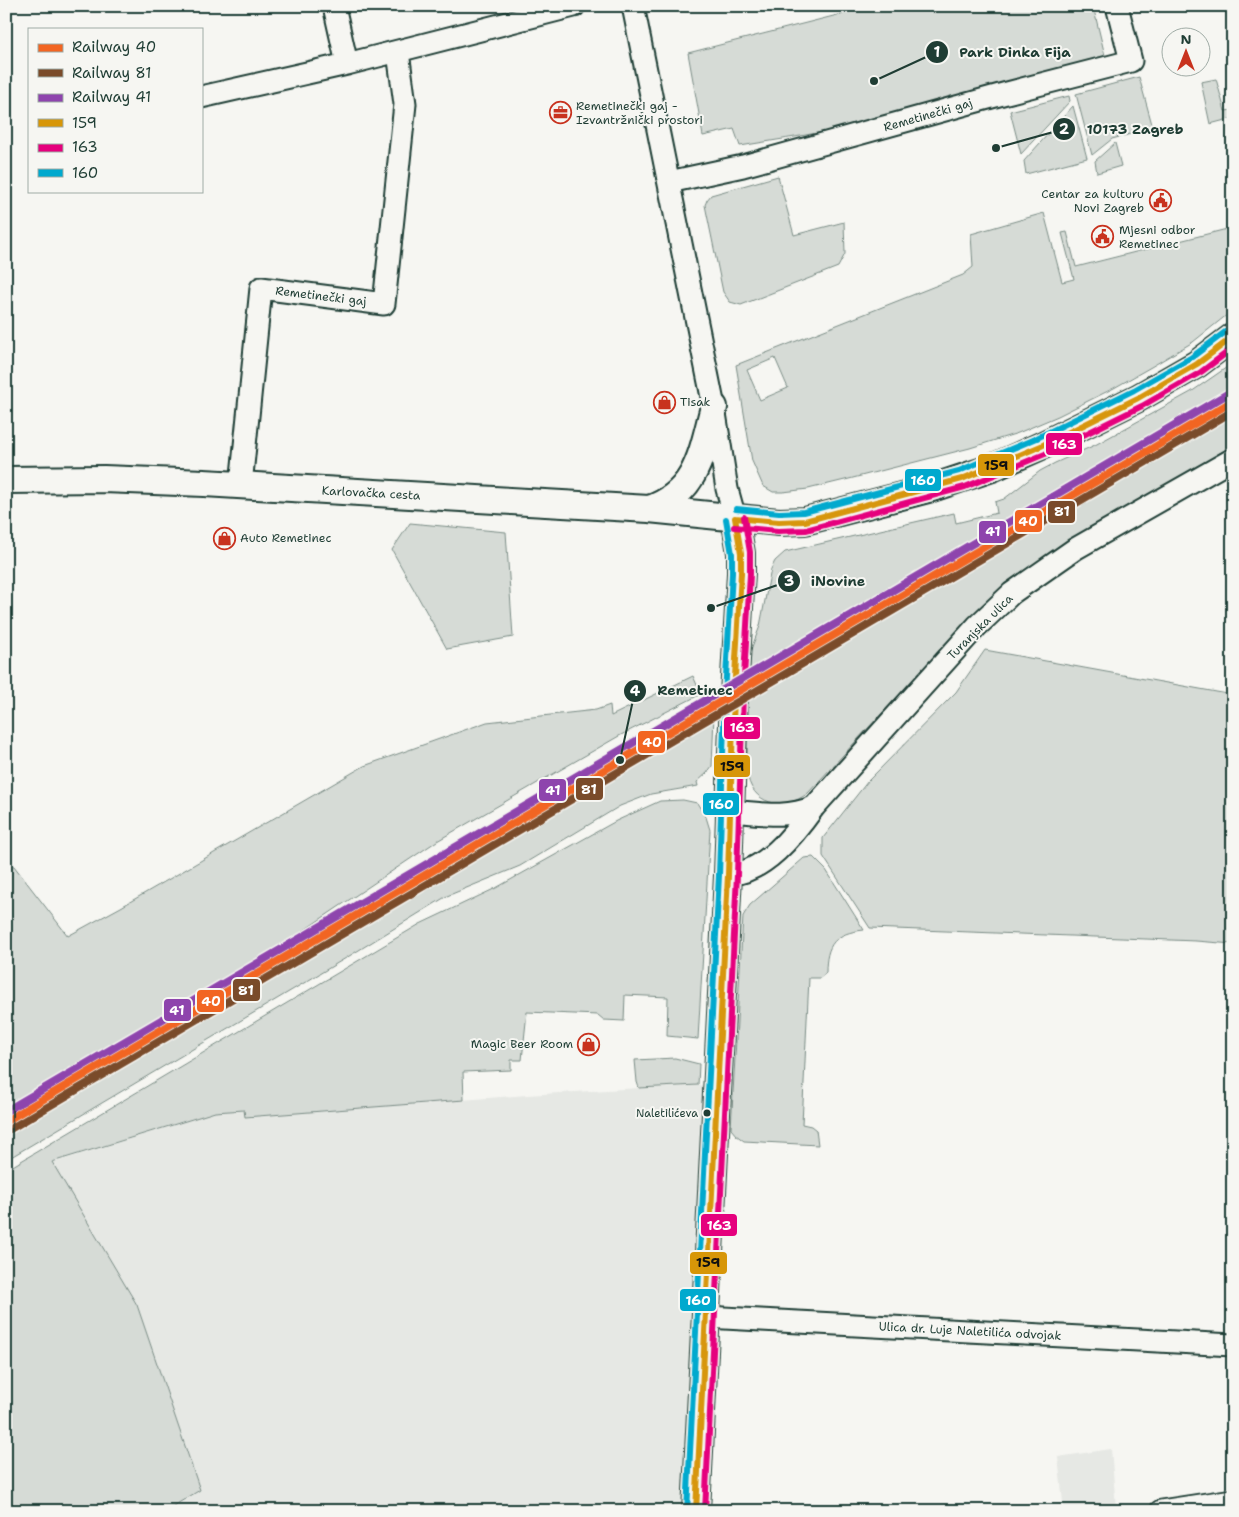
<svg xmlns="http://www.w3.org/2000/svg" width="1239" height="1517" font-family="'Shantell Sans',sans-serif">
<rect width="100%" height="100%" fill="#f6f6f2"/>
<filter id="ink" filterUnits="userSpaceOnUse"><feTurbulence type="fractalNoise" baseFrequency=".02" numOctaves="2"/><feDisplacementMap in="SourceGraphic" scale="10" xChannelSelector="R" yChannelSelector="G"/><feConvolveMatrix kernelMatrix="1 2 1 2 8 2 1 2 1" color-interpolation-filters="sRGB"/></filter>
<g filter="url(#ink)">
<path fill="#e6e8e4" d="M1233,394V412L767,686L747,693L746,679L978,541Z
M707,1085L685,1511H165L200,1490L137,1305L52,1163L215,1112L245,1110L246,1117L527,1095L639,1088Z
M1225,1394H1233L1232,1491L1227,1439Z
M1111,1449L1116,1507L1084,1511H1064L1058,1457Z"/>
<path fill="#d6dbd6" stroke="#7a8c85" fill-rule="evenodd" d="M873,6H1093L1108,68C986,99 864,127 740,146L734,129L703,136L688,53Z
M1139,77L1153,128L1112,139L1092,155L1076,94Z
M1216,79L1225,111L1233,110V118L1210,124L1201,82Z
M1069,96L1070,101L1021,154L1010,111Z
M1073,106L1087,158L1026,174L1024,161Z
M1115,143L1121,166L1097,173L1095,161Z
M778,176L794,235L844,222L845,254L838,267L741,305L730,302L723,292L705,205L707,200L711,195Z
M1044,213L1062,282L1074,279L1062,233L1067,232L1076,267L1227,229L1233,252V310L1193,342L1151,367L1114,388L1058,416L1018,433L970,448L849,479L808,489L783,492H773L763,486L752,461L736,365L963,275L973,267L971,234ZM775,358L788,388L760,400L747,370Z
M1233,363V394L978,541L746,679L750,652L760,626L771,569L775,561L785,552L954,513L956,523L997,513L995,502L1004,499L1040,471L1055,463L1095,445L1191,392Z
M1233,412V445L1030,567L944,648L881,714L808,793C784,812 750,805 747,771V693L767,686L1112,481Z
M410,523L506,532L513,637L447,649L392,550Z
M985,650L1233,695V944L1196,941L870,928L823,856V838L868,781L956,692Z
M693,676L701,694L619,736L437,841L234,977L6,1110V865L14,866L68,936L121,907L364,766L487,722L596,710L610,705L611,716Z
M714,714L712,766L707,773L697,782L698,786L651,794L620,806L520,866L447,896L346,958L6,1160V1121L304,947Z
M683,800L697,803L706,817L710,830L698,1039L667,1036L668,997L625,995L624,1021L604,1020L598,1015L527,1012L522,1060H511V1070L463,1072L464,1100L245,1117L244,1110L215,1112L52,1162L137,1305L200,1490L165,1511H6V1170L420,924L496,888L616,821L660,801Z
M813,857L826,870L864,930C835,933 826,944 826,973L820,978H809L802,1124L811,1126L816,1130L818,1145L744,1141L736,1135L731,1129L743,916L750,905L804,858Z
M675,1058L699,1064L698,1085L639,1088L637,1082L635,1060Z"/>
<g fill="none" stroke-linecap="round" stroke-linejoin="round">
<defs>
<path id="minor" d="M334,6L347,64
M633,6L714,407L727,489L735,518
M201,97L347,64L574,6
M669,182L743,166L1003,94L1131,61L1117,6
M241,485L261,288L384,304L405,104L398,52
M730,811C759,813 786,819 814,807
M728,875C764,873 794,835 814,807L977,626L1012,593L1075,549L1233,459
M706,1317L1233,1345
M1161,1511L1233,1500"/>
<path id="major" d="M6,480L104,479L204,483L649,509L779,522L805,521L932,488L992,468L1041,446L1138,398L1197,364L1233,337
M649,509C698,493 702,451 714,407
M696,1511L728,875L734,694L741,573V553L735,518"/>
</defs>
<use href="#minor" stroke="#1f3d34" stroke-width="25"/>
<use href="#major" stroke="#1f3d34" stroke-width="30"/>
<use href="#minor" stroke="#f6f6f2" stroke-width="21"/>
<use href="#major" stroke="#f6f6f2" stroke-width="26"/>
<defs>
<path id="bus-1" d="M735,518L779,522L805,521L962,479L1041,446L1138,398L1197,364L1233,337
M696,1511L728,875L734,694L741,573V553L735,518"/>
<path id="bus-2" d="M734,527L778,531L806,530L965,487L1045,454L1142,406L1201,372L1233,348
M705,1511L737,875L743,694L750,574V552L744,517"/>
<path id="bus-3" d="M736,509L779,513L804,512L959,471L1037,438L1134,390L1192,357L1228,330
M687,1511L719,875L725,694L732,573V554L726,519"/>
</defs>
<use href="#bus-1" stroke="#f6f6f2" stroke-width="10"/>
<use href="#bus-2" stroke="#f6f6f2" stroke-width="10"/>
<use href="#bus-3" stroke="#f6f6f2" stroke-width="10"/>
<use href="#bus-1" stroke="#d79608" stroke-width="6"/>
<use href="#bus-2" stroke="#e5007d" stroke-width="6"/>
<use href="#bus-3" stroke="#00a9ce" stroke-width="6"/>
<defs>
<path id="rail-1" d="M6,1121L1233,401"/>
<path id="rail-2" d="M10,1129L1233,411"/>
<path id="rail-3" d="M6,1111L1229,393"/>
</defs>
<use href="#rail-1" stroke="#f6f6f2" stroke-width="11"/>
<use href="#rail-2" stroke="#f6f6f2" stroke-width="11"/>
<use href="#rail-3" stroke="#f6f6f2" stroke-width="11"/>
<use href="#rail-1" stroke="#f26522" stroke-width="8"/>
<use href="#rail-2" stroke="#7a4b2a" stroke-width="8"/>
<use href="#rail-3" stroke="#8e44ad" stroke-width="8"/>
</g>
</g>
<defs>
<symbol id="office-ring" viewBox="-11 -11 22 22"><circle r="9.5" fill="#f6f6f2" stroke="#c8321e" stroke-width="1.5"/><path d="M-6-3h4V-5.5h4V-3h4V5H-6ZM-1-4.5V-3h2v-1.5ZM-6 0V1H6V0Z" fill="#c8321e"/></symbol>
<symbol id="civic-ring" viewBox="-11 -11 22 22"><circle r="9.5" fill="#f6f6f2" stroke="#c8321e" stroke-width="1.5"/><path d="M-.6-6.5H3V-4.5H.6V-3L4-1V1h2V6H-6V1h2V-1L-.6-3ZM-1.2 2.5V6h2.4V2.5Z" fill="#c8321e"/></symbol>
<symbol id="shop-ring" viewBox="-11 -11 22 22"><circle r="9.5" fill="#f6f6f2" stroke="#c8321e" stroke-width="1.5"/><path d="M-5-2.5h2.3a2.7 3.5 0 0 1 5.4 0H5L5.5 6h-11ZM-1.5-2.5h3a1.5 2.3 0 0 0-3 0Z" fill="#c8321e"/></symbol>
</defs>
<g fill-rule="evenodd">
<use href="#office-ring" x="548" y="100" width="25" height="25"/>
<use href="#civic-ring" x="1148" y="188" width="25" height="25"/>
<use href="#civic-ring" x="1090" y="224" width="25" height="25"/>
<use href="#shop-ring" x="652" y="390" width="25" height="25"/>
<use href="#shop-ring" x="212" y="526" width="25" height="25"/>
<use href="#shop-ring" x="576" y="1032" width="25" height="25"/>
</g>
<circle fill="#1f3d34" stroke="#f6f6f2" stroke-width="2" cx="707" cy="1113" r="4.5"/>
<g text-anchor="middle" stroke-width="4" stroke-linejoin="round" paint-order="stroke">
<g font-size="11" fill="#1f3d34" stroke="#f6f6f2" text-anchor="end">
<text x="698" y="1117">Naletilićeva</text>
</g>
<g font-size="12" fill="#1f3d34" stroke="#f6f6f2" text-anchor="start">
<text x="576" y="110">Remetinečki gaj -<tspan x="576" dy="14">Izvantržnički prostori</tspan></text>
<text x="1144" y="198" text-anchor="end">Centar za kulturu<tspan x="1144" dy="14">Novi Zagreb</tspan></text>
<text x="1119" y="234">Mjesni odbor<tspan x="1119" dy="14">Remetinec</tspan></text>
<text x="680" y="406">Tisak</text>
<text x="240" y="542">Auto Remetinec</text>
<text x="573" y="1048" text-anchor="end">Magic Beer Room</text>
</g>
<g font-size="12" fill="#1f3d34" stroke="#f6f6f2">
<text transform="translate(928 115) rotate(-16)" y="4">Remetinečki gaj</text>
<text transform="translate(321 296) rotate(7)" y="4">Remetinečki gaj</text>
<text transform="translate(371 493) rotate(3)" y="4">Karlovačka cesta</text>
<text transform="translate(980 627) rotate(-45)" y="4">Turanjska ulica</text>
<text transform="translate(970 1331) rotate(3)" y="4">Ulica dr. Luje Naletilića odvojak</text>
</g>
</g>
<path fill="none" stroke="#1f3d34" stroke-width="2" d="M874 81L937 52M996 148L1064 129M711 608L789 581M620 760L635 691"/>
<g fill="#1f3d34" stroke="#f6f6f2" stroke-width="2">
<circle cx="874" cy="81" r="5"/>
<circle cx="996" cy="148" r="5"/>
<circle cx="711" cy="608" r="5"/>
<circle cx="620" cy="760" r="5"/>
<circle cx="937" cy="52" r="12"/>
<circle cx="1064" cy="129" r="12"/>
<circle cx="789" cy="581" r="12"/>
<circle cx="635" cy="691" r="12"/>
</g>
<g font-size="15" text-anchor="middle" font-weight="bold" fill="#fff">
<text x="937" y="57">1</text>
<text x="1064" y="134">2</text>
<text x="789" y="586">3</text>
<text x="635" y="696">4</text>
</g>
<g font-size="14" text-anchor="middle" font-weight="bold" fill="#1f3d34" stroke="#f6f6f2" stroke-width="4" stroke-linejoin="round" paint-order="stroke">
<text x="1015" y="57">Park Dinka Fija</text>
<text x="1135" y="134">10173 Zagreb</text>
<text x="838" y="586">iNovine</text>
<text x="695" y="695">Remetinec</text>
</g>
<g stroke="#f6f6f2" stroke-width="2">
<rect x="1045" y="432" width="38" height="24" rx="5" fill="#e5007d"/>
<rect x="977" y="453" width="38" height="24" rx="5" fill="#d79608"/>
<rect x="904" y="468" width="38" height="24" rx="5" fill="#00a9ce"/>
<rect x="1047" y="500" width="29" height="24" rx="5" fill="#7a4b2a"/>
<rect x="1014" y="509" width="29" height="24" rx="5" fill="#f26522"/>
<rect x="978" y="520" width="29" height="24" rx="5" fill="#8e44ad"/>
<rect x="723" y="716" width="38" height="24" rx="5" fill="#e5007d"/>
<rect x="637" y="730" width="29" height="24" rx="5" fill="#f26522"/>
<rect x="713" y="754" width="38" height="24" rx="5" fill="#d79608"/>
<rect x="575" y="777" width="29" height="24" rx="5" fill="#7a4b2a"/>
<rect x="538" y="778" width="29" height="24" rx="5" fill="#8e44ad"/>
<rect x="702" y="792" width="38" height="24" rx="5" fill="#00a9ce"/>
<rect x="232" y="978" width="29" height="24" rx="5" fill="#7a4b2a"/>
<rect x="196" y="989" width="29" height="24" rx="5" fill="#f26522"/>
<rect x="163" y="998" width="29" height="24" rx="5" fill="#8e44ad"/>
<rect x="700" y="1213" width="38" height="24" rx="5" fill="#e5007d"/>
<rect x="689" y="1251" width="39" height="24" rx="5" fill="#d79608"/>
<rect x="679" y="1288" width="38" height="24" rx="5" fill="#00a9ce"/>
</g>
<g font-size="14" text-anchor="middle" font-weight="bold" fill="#fff">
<text x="1064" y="449">163</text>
<text x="923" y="485">160</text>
<text x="1062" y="516">81</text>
<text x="1028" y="526">40</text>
<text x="993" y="536">41</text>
<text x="742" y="732">163</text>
<text x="652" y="747">40</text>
<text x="589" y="794">81</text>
<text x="553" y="795">41</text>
<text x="721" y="809">160</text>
<text x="246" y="995">81</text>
<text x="211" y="1006">40</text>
<text x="177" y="1015">41</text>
<text x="719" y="1230">163</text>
<text x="698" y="1305">160</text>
</g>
<g font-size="14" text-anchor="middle" font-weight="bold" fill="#111">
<text x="996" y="470">159</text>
<text x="732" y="771">159</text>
<text x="708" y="1267">159</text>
</g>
<rect width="1239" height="1517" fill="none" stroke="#f6f6f2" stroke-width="25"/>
<rect x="12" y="12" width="1214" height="1492" fill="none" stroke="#1f3d34" stroke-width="2" filter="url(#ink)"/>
<rect x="28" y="28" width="175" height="165" fill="#f6f6f2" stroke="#a0aca6"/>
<rect x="38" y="44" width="25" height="8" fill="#f26522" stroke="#a0aca6"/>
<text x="72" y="52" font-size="15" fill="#1f3d34">Railway 40</text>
<rect x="38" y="69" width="25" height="8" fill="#7a4b2a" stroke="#a0aca6"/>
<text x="72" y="78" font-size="15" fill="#1f3d34">Railway 81</text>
<rect x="38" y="94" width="25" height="8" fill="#8e44ad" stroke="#a0aca6"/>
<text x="72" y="102" font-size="15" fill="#1f3d34">Railway 41</text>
<rect x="38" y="119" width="25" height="8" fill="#d79608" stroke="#a0aca6"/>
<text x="72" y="128" font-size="15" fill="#1f3d34">159</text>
<rect x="38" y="144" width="25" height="8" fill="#e5007d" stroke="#a0aca6"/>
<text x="72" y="152" font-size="15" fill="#1f3d34">163</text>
<rect x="38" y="169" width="25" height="8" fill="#00a9ce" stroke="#a0aca6"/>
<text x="72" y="178" font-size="15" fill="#1f3d34">160</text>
<g transform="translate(1186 52)"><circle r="24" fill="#f6f6f2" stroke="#a0aca6"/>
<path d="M0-4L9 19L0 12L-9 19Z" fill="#c8321e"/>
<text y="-8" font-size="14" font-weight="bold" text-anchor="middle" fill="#1f3d34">N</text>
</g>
</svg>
